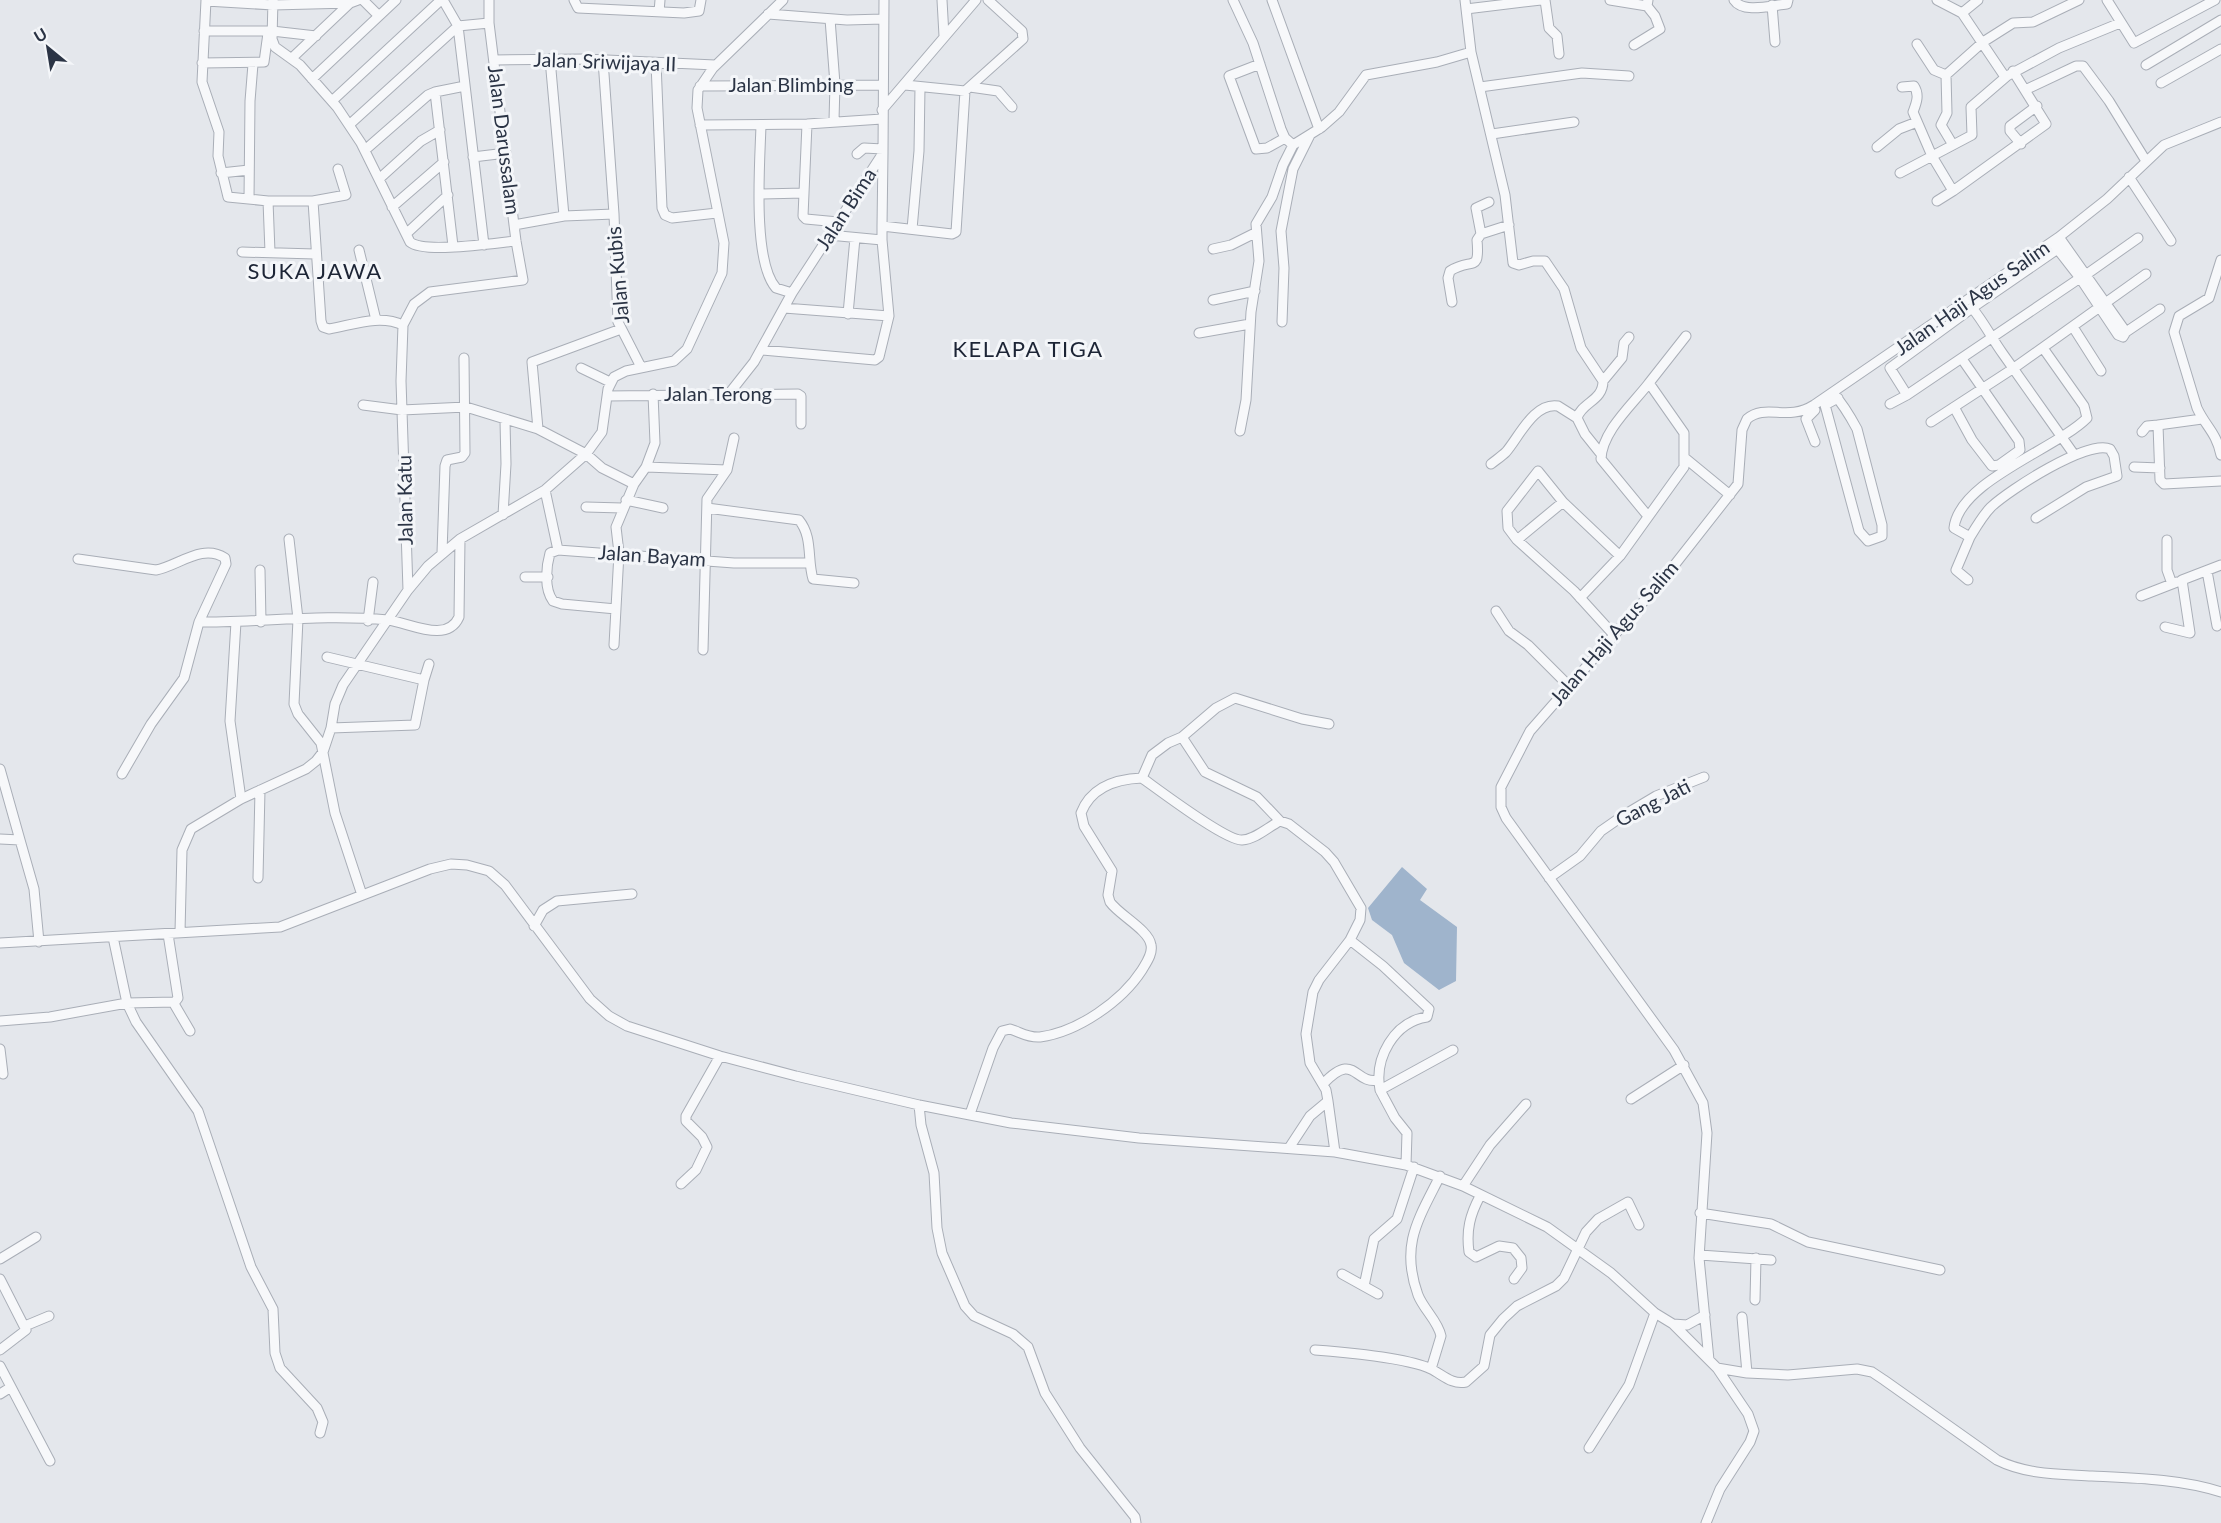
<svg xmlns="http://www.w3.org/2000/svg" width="2221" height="1523" font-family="Lato,sans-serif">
<rect width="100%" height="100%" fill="#e4e7ec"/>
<path fill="#9fb4cc" d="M1402,867L1427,889L1420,900L1457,927L1456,981L1439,990L1404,963L1392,935L1372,920L1368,908Z"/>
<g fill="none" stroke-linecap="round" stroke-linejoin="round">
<defs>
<path id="minor" d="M206,0L202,82L219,132L218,156L228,197L268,201
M273,0L272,39L275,47L300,65L337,107L361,143L410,242C424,254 495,243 516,241
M363,0L379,16
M443,0L458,26L489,23
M574,0L578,8L684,13L699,11L701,0
M942,0L944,36
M1233,0L1253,43L1281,129L1285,138L1293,145
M1272,0L1319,129
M1465,0L1471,52L1505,195L1513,263L1519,265L1533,261H1545L1564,289L1581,348L1603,381C1603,401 1582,402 1577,418L1585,434L1601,454
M1545,0L1549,28L1557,36L1559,54
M1610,0L1647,6
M1734,0C1743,14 1773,5 1787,4L1788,0
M1937,0L1962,13L2003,74L2007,76L2059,48L2120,23
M2107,0L2134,43L2215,0
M206,1L273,5L350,3L358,0
M1772,5L1775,42
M1466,9L1541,0
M659,12L660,0
M1962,13L1978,0
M768,14L847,20L883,19
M830,19L835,84L834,120
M458,26L484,245
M204,31H272L316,36
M1917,44L1934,70L1946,75
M1634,45L1660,29L1655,16L1647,6L1648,0
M292,58L350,3
M550,59L564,216
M494,60L585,59L715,65
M202,63L264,62L268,33
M656,63L662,208L665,215L672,218L717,213
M1260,64L1229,76L1256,149L1267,148L1285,138
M2146,65L2221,20
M312,79L396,0
M2161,83L2221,49
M905,85L965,91L1023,39L1022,31L988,0
M700,86L882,85
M970,87L998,91L1012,107
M1480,87L1582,73L1629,76
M1902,87L1914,86C1920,95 1916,104 1913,112L1932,156L1953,191L2046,124L2013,71
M2025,90L2076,66H2083L2109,101L2146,161
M332,101L441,0
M882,110L976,0
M807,124L803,216L806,219L838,222
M349,125L458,26
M700,125L807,124L882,119
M761,125C760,161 752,261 776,288L792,293
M1492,134L1574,122
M2021,144L2010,131V126L2037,106
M1953,145L1941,125L1947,113L1946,75L1983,42L2013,23L2033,22L2079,0
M1877,147L1899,129L1917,122
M365,150L428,95L435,92
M857,154L864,148L883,149
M473,157L506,153
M338,169L346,195L313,201L321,321L323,327L329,329C353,325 379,314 403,325
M221,173L249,170
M1900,173L1972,135L1971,107L2007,76
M2129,177L2171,241
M379,179L421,141L440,130
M759,194L804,193
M249,199L250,101L253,64
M1937,201L1953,191
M392,207L444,162
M614,214L618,322L641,367
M514,225L564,216L614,214L603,60
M882,226L883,153
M912,229L919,151L920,87
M406,234L448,195
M1481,234L1476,208L1489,202
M829,235L882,240V226L952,234L956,232L965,91
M2052,242L2080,278L2118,335L2123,337L2126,332L2059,237
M453,246L435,92L465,86
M1213,249L1231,245L1255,233
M359,250L376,320
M242,252L315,254
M270,252L268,201H313
M2221,260L2209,298L2179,316L2174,332L2197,408C2206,427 2216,432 2221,455
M1213,300L1255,291
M1452,302L1448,278L1450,271C1472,257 1480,274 1477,240L1481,234L1509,225
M784,308L889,316L882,240
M1972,308L2062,246
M848,314L855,238
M1282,322L1284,268L1281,231L1293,169L1310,135
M2073,327L2101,371
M2126,332L2160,309
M1199,333L1250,324
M761,350L875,360L879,357L889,316
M581,368L610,382
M1603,381L1622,358L1624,343L1629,337
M1833,393C1843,404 1850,416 1857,429L1882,525V536L1868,541L1859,531L1825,405L1838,398
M728,395L754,362L792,293L883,153L884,0
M607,396L798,394L801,396V424
M1890,404L1907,395
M363,405L402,410L466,407L538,429L586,454L602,468L634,484
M1954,407L1972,440L1992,466L1999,465L2020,450L2019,441L1962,359
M2202,419L2158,425L2160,480L2164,484L2221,481
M1931,422L2014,368L2146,274
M538,429L532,362L621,329
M1240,431L1246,400L1251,312L1259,261L1256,224L1272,197L1283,165L1293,145L1322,127L1339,112L1366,75L1437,62L1471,52
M2142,432L2147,426L2158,425
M1815,442L1806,419L1815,410
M2073,453C2050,420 2026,387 2003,354C1992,339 1984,322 1972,308L1890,368L1907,395C1965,356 2023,317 2080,278L2087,274L2138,238
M1685,458L1730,495
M1491,464C1496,460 1502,456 1506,452C1519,437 1534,402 1558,406L1577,418
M646,467L655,443L653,394
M2134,467L2160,468
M545,490L558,550L734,563H808
M626,500L663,508
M586,507L622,508
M707,508L799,520C813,537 807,559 813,579L854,583
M503,515L506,464L505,421
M1647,515L1601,459C1602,431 1633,404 1649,383
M2036,518L2086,487L2117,476L2114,456L2110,449C2088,439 2009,490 1991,507C1983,515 1976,527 1970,537L1954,528C1959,481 2056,449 2087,418L2084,406L2043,348
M289,539L298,619L294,704L298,714L321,743L335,813L362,895
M1517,540L1563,502
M2167,540V570L2172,584
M558,550L550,553C546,567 544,589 553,601L562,604L616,609
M442,553L445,466L447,460L462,457L465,453L464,358
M78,559L156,570C178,566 202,543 225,558L226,564L199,622C261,622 326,614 388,620C410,623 447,644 459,617L460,539
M260,570L261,622
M2207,571L2217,626
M525,577H548
M1968,580L1956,570L1970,537
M408,590L401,381L403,325L414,304L430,292L523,280L516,241L489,23V0
M2141,596L2177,582
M1580,598L1620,556L1684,467V433L1649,383L1686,336
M1496,611L1509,631L1528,645L1569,686
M368,621L373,582
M236,622L230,721L241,799
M2165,627L2190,633L2182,580L2221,565
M1614,635L1574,591L1517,540L1508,528L1507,511L1538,471L1563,502L1620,556
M614,645L619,553L616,527L634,484L646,467L727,470
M703,650L707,499L727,470L734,438
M327,657L424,680L415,725L331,728
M424,680L429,664
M1329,724L1302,719L1235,698L1216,708L1182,737L1168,743L1152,755L1142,778C1159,790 1226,841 1242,840C1256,839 1268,827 1280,821L1289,824L1325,852L1334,862L1361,908L1360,920L1350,940L1319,980L1313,992L1306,1034L1310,1063L1326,1090L1328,1101L1335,1152
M1182,737L1205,772L1257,797L1280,821
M0,769L20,840
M122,774L151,724L184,678L199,622
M0,839L20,840L34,889L39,942
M258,878L260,790
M1549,878L1580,856L1601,831L1624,815L1656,796L1704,777
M534,926L543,910L557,901L632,894
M180,932L182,850L191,829L241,799L306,769L316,761L323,752L331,728L335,704L343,685L408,590L428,566L460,539L545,490L586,454L602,432L608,389L614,377L626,371L674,361L687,349L722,273L724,243L697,108L698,90L713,68L783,0
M113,937L127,1003L136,1022L198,1111L251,1267L273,1309L275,1353L280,1368L317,1408L323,1422L320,1433
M1350,940L1383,966L1429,1009L1427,1017C1394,1022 1374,1058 1380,1090L1453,1050
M0,943L280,927L430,869L451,864L467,865L489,871L505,885L590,999L609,1016L627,1026L720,1056L796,1076L919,1105L1011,1123L1139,1138L1335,1152L1406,1165L1463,1186L1547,1227L1611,1273L1655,1313L1673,1324L1717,1368L1747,1373L1788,1375L1857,1369L1872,1372L1884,1380L1997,1460C2027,1475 2060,1474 2092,1476C2134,1478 2181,1479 2221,1492
M173,1002L190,1031
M0,1021L50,1017L127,1003L175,1002L178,998L168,934
M0,1049L3,1074
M1323,1084C1355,1050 1354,1085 1378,1080
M1380,1090L1395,1118L1407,1133L1406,1165
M1631,1099L1684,1065
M919,1105L921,1125L934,1173L937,1228L942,1253L965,1306L974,1316L1013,1334L1028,1347L1045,1393L1080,1448L1135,1517L1136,1523
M970,1114L993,1048L1002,1031L1010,1029C1020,1032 1028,1038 1040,1037C1078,1032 1122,1001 1142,970C1146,963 1153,954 1151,945C1149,930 1119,915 1110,902L1108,895L1112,871L1084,826L1081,813C1091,787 1116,779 1142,778
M1289,1148L1310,1116L1328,1101
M681,1184L696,1170L707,1147L702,1137L686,1121V1116L720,1056
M1463,1186L1490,1145L1526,1104
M1480,1196C1470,1215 1466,1230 1469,1252L1476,1257L1499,1246L1513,1248L1521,1258L1522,1268L1514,1279
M1700,1213L1771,1224L1808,1242L1940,1270
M1700,1255L1771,1260
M0,1259L36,1237
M1342,1274L1378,1294
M0,1279L26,1330L0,1350
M1364,1286L1374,1239L1397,1219L1414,1167
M1755,1300L1756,1258
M1742,1317L1747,1373
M1673,1324L1687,1325L1705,1315
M25,1326L49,1316
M1315,1350C1342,1352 1408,1358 1431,1369C1443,1375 1452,1385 1466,1382L1484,1366L1490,1335L1503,1319L1517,1306L1556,1286L1564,1278L1586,1232L1598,1219L1628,1202L1639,1225
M1709,1360L1699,1258L1707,1133L1703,1103L1674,1050L1506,818L1501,807V787L1530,731L1665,577L1738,484L1742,430L1747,419C1766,403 1787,422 1814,405L2059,237L2107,199L2164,145L2221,122
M0,1366L50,1461
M1431,1369L1441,1336C1438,1321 1424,1310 1418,1295C1400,1245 1418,1220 1440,1176
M0,1394L11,1387
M1589,1448L1629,1385L1655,1313
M1706,1523L1720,1489L1750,1442L1754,1431L1748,1414L1717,1368"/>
</defs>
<use href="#minor" stroke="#a9aeb7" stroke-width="11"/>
<use href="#minor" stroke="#f7f8fa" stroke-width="9"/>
</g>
<g text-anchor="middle" stroke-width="6" stroke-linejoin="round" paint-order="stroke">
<g font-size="20" fill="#2b3445" stroke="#f4f6f9">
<text transform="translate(605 62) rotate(2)" y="7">Jalan Sriwijaya II</text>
<text x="791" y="92">Jalan Blimbing</text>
<text transform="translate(504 140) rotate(83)" y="7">Jalan Darussalam</text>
<text transform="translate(846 209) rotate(-57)" y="7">Jalan Bima</text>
<text transform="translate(618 275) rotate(-95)" y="7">Jalan Kubis</text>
<text transform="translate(1972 298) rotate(-35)" y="7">Jalan Haji Agus Salim</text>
<text x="718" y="401">Jalan Terong</text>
<text transform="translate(405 500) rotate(-91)" y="7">Jalan Katu</text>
<text transform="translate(652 556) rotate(4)" y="7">Jalan Bayam</text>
<text transform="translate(1614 633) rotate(-49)" y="7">Jalan Haji Agus Salim</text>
<text transform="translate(1653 803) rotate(-27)" y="7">Gang Jati</text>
</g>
<g font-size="22" letter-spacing="1.5" fill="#1d2536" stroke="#f4f6f9">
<text x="315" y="279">SUKA JAWA</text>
<text x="1028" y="357">KELAPA TIGA</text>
</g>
</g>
<g transform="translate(48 48) rotate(330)" stroke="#f4f6f9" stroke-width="4.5" paint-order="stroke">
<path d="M0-4.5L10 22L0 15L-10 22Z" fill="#2b3445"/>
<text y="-9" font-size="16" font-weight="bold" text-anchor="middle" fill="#2b3445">U</text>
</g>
</svg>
